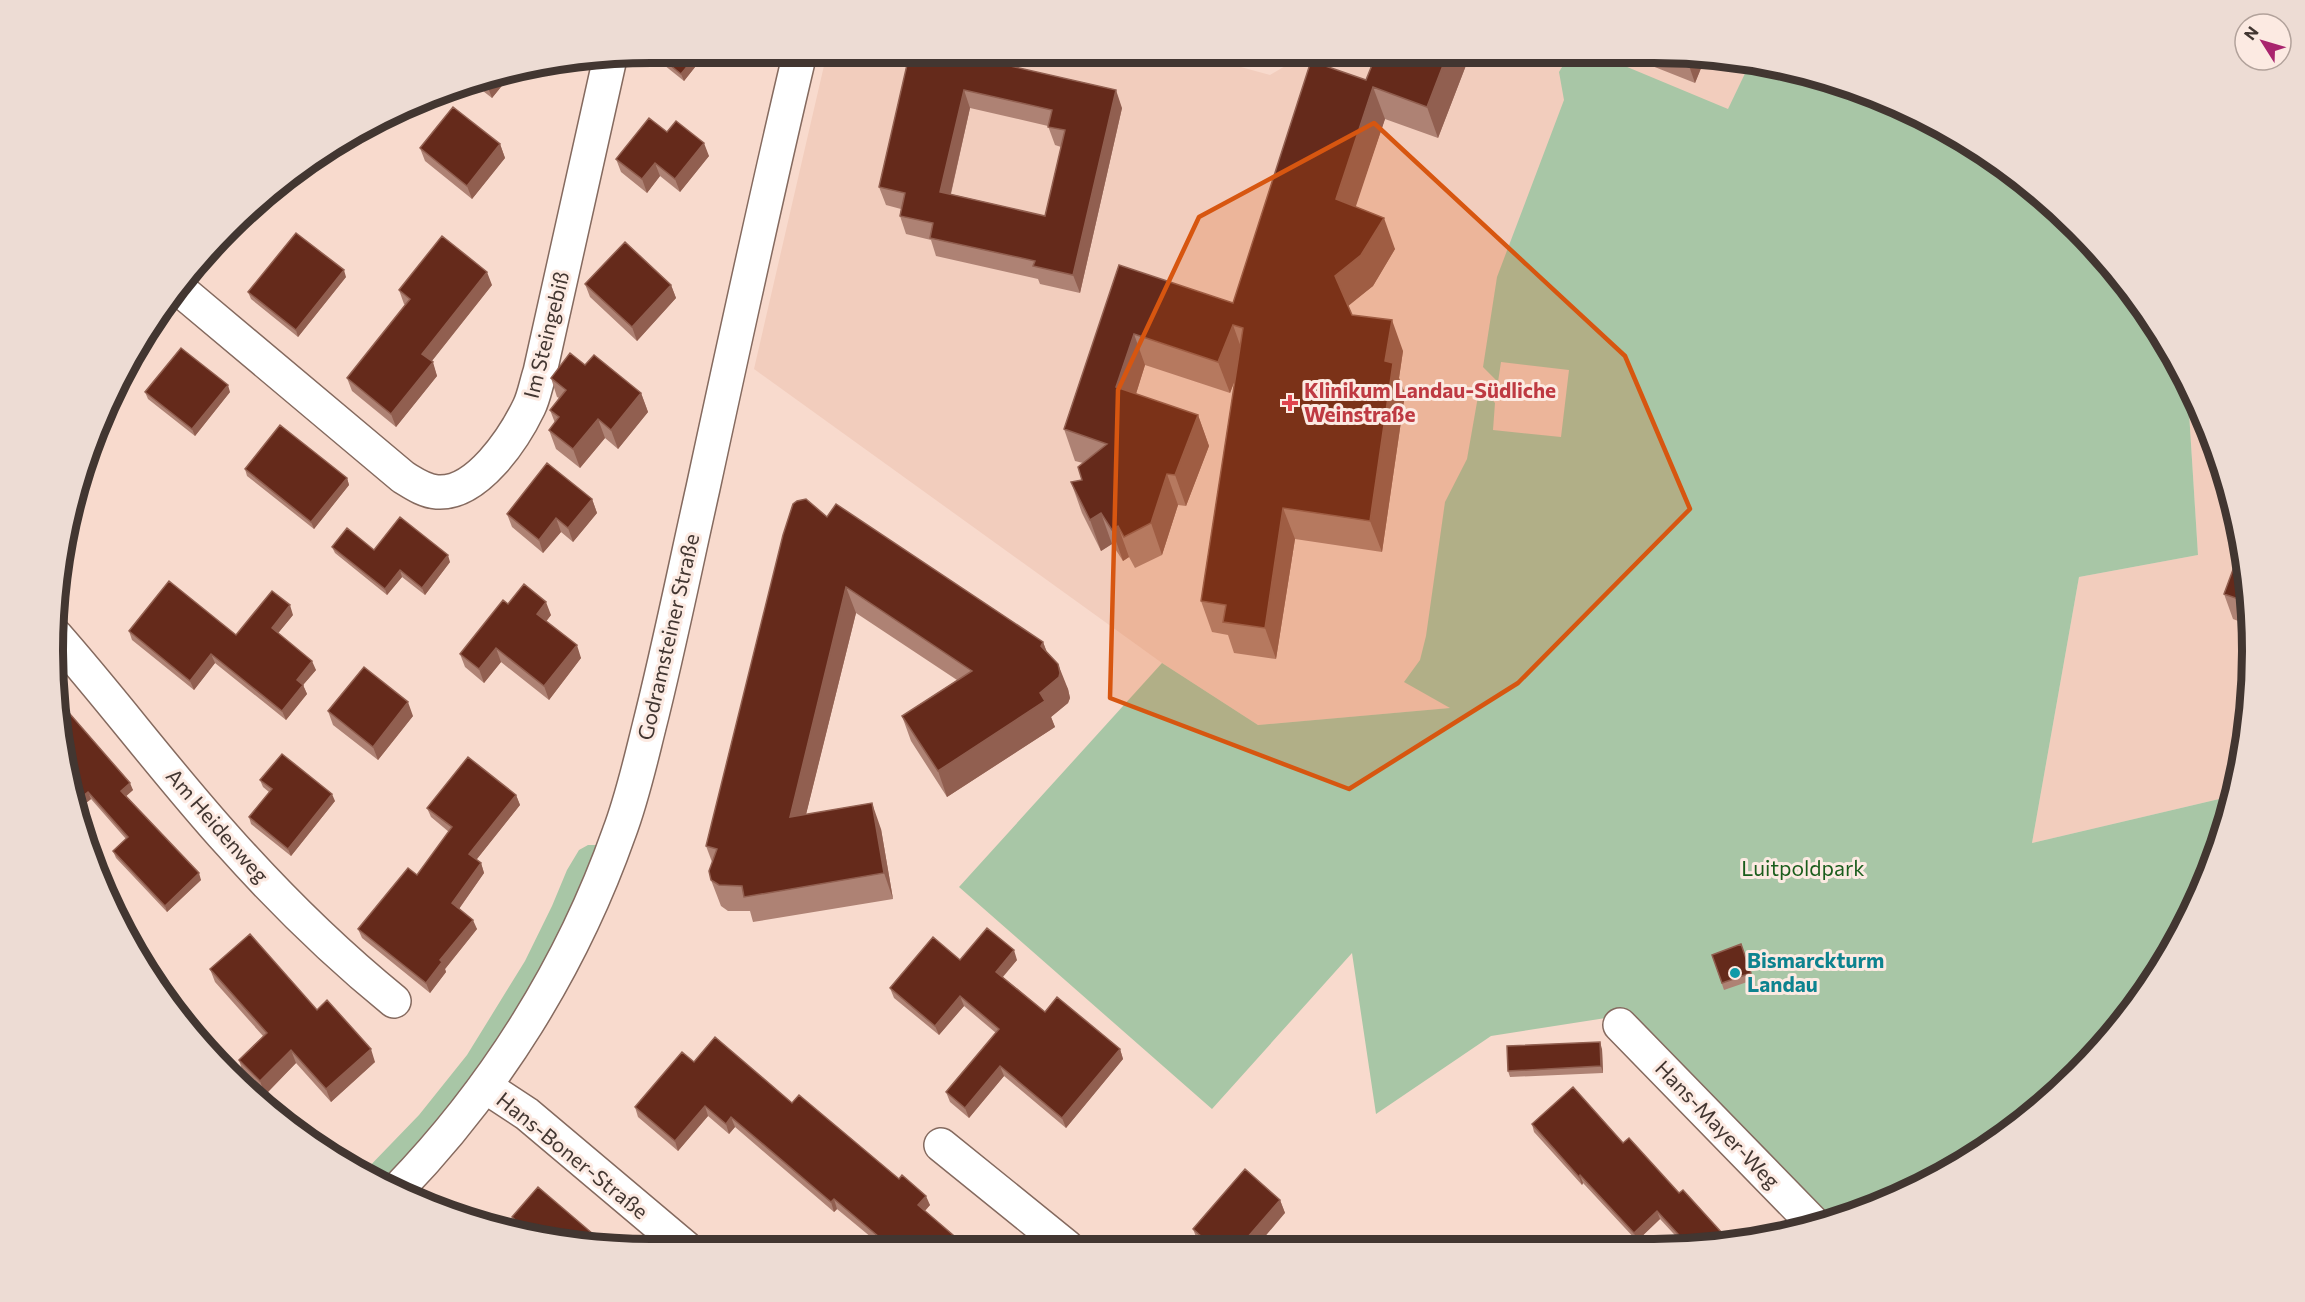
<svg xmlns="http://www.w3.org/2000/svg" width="2305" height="1302" font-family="Commissioner,sans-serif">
<rect width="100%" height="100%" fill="#f8dacd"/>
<path fill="#f2cdbd" d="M1693,54L1749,65L1451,708L1258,725L1162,663L754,369L826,57L1197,55L1270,75L1304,55Z
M2187,380L2232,496L2251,612L2247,729L2232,796L2032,843L2079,577L2198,555Z"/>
<path fill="#a8c6a6" d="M1570,54H1596L1728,109L1749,65L1846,84L1954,133L2049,201L2129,287L2187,380L2198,555L2079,577L2032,843L2232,796L2221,844L2172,951L2077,1074L1986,1149L1847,1218L1831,1221L1625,1015L1491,1036L1376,1114L1352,953L1212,1109L959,887L1162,663L1258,725L1450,708L1404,682L1420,660L1426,636L1445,502L1467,459L1480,385L1495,403L1493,430L1561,437L1569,370L1501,362L1498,382L1483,367L1497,277L1564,100L1559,72Z
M588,845H599L592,867L543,968L471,1084L383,1184L362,1174L419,1115L467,1055L525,961L552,906L567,870L579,850Z"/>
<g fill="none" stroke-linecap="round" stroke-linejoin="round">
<defs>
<path id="minor" d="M178,288L403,477C413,483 424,491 437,492C477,495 514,438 529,407C534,397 536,384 540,372L610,58
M56,636C115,703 169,776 229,842C280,899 335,953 394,1001
M1620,1025L1815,1225
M486,1087L527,1114L686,1248
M941,1145L1067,1247
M397,1190C495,1089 572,966 619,833C632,799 640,763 649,727C669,648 685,568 703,488C734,344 765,200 799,57"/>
</defs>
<use href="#minor" stroke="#856a5f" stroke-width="36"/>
<use href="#minor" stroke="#fff" stroke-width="33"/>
</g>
<path fill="#ae8274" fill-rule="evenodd" d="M1622,54H1693L1706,56L1695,83Z
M1470,55L1438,138L1385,119L1355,206L1395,249L1373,286L1348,305L1352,315L1403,351L1399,378L1405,394L1382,552L1295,539L1276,659L1234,653L1228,635L1212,632L1201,601L1235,380L1230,393L1145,365L1136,394L1198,415L1209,446L1186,506L1178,505L1162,555L1135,568L1129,557L1123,561L1112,544L1101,551L1082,513L1071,482L1082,480L1083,463L1075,461L1064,429L1119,265L1233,303L1366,80Z
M909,56H982V60L1122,108L1080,293L1040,284L1038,279L936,256L931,240L906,234L900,216L901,209L886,205L879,187ZM970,108L1048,126L1055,145L1061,147L1045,216L951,194Z
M654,57H703L684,81Z
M552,62L541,76L530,68Z
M513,72L492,98L470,81Z
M667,132L709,156L680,192L660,176L647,193L621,172L616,159Z
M500,144L505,158L472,199L425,161L420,148Z
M346,277L298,337L251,299L248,292Z
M585,284L671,285L676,298L637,341L590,297Z
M492,285L432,361L437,376L396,427L352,391L347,378L405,305L404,304L399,290Z
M585,365L641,393L648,412L618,449L605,438L580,468L556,449L549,430L555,423L550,410L559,398L557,397L551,378Z
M145,392H230L195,436L148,399Z
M245,469L347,478L349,485L314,529L247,476Z
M592,499L597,513L573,542L561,532L543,553L512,527L507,514Z
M827,517L1043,642L1047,653L1068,689L1070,698L1068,703L1051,717L1055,727L947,797L911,741L902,716L957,680L856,613L806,814L881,829L893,899L753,922L750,911H728L721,906L711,880L712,862L706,846Z
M332,547L450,562L425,595L402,577L387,595L335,553Z
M2241,548L2251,612V626L2233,619L2224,594Z
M508,604L551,615L546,621L581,658L549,700L501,662L484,683L465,667L460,654Z
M293,615L278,633L316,670L303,685L307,694L286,720L215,663L194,690L132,640L129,631L236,635Z
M65,703L68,710H67L133,790L126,796L201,880L167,912L116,858L113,851L126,839L91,799L81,807L73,799L64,768Z
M328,711L413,716L378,760L333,725Z
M260,780L335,801L291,856L251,824L249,817L269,792L263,787Z
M516,795L520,805L476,860L481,863L484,873L459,909L477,929L445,969L446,972L430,993L362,938L358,929L417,875L449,832L431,817L427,808Z
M1741,944L1753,980L1724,990L1712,955Z
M960,960H1017L1003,977L1045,1012L1120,1049L1123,1059L1066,1128L1004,1076L969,1118L950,1102L946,1092L996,1033L964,1006L939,1035L894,998L890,988Z
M210,969L317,1010L375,1062L331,1102L296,1063L265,1095L243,1073L239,1060L263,1036L215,982Z
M1602,1049L1603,1073L1510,1077L1508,1071Z
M694,1062L792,1103L930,1205L925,1211L967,1247H883L837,1209L834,1212L735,1127L729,1134L708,1116L678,1151L638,1117L635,1107Z
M1532,1124L1623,1143L1679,1193L1722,1233L1725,1241L1722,1244L1684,1245L1660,1219L1637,1241L1583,1183L1582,1185L1534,1132Z
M1280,1200L1285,1213L1198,1242L1193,1229Z
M512,1217L600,1240L602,1246L516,1229L518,1227L515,1224Z"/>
<path fill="#915f50" d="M1688,54H1693L1706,56L1695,83L1686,57Z
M1447,55H1470L1438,138L1427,107Z
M972,56H982V58L978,76Z
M695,57H703L684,81L681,74Z
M552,62L541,76L537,66Z
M513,72L492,98L487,85L494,76Z
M1373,87L1385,119L1348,230L1336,199Z
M964,90L970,108L947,210L940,192Z
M1116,90L1122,108L1080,293L1073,275Z
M704,143L709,156L680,192L675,179Z
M500,144L505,158L472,199L467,186Z
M655,163L660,176L647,193L642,179Z
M1384,218L1395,249L1373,286L1347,307L1335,276Z
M344,270L346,277L298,337L296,330Z
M487,272L492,285L427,367L422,354Z
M671,285L676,298L637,341L632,327Z
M1392,320L1403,351L1399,378L1405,394L1382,552L1370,521L1385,361Z
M1233,325L1244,356L1230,393L1218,362Z
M1134,334L1145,365L1128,419L1116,387Z
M433,362L437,376L396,427L391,414Z
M228,385L230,392L195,436L192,429Z
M641,393L648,412L618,449L611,430Z
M1198,415L1209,446L1186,506L1175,475Z
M598,419L605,438L580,468L573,449Z
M1167,474L1178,505L1162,555L1151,523Z
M347,478L349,485L314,529L311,522Z
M72,499L76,508L69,518Z
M592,499L597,513L573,542L568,528Z
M1283,508L1295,539L1276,659L1265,628Z
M1101,513L1112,544L1101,551L1090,520Z
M556,518L561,532L543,553L539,540Z
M1118,526L1129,557L1123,561L1112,530Z
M448,555L450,562L425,595L422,588Z
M400,570L402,577L387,595L385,589Z
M846,587L856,613L799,843L790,817Z
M546,602L551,615L542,627L537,614Z
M290,605L293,615L275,637L272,628Z
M1043,642L1053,668L1041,646Z
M577,645L581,658L549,700L544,686Z
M496,648L501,662L484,683L479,669Z
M211,654L215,663L194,690L190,681Z
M312,661L316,670L303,685L307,694L286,720L282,711L297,680Z
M1058,664L1068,689L1070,698L1068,703L1051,717L1055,727L947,797L938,771L1040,693Z
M408,702L413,716L378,760L373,747Z
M65,703L68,710L65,712L63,706Z
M130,783L133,790L124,798L121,791Z
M88,792L91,799L81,807L78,800Z
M332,794L335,801L291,856L288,849Z
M516,795L520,805L473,864L469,854Z
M872,803L881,829L893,899L884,873Z
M481,863L484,873L456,913L452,903Z
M199,873L201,880L167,912L165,906Z
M473,920L477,929L445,969L446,972L430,993L426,983L440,960Z
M1014,950L1017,960L999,981L996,972Z
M960,996L964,1006L939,1035L935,1026Z
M1600,1042L1602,1049L1603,1073L1601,1066Z
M371,1049L375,1062L331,1102L326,1089Z
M1120,1049L1123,1059L1066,1128L1062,1118Z
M291,1050L296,1063L265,1095L260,1081Z
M1000,1066L1004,1076L969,1118L965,1108Z
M705,1106L708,1116L678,1151L675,1141Z
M731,1117L735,1127L729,1134L726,1124Z
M1580,1175L1583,1183L1582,1185L1579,1177Z
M926,1196L930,1205L921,1215L918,1205Z
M834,1199L837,1209L834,1212L831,1202Z
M1280,1200L1285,1213L1257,1246H1240Z
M1657,1211L1660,1219L1637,1241L1634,1233Z
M1722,1233L1725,1241L1722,1244H1710Z
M600,1240L602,1246L595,1245Z"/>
<path fill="#652a1b" stroke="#915f50" stroke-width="1.5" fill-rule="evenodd" d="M1677,54H1688L1686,57Z
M1376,55H1447L1427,107L1373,87L1336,199L1384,218L1361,255L1335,276L1352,315L1392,320L1385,361L1393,363L1370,521L1283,508L1265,628L1223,622L1226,605L1201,601L1243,328L1233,325L1218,362L1134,334L1116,387L1198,415L1175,475L1167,474L1151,523L1124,537L1118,526L1112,530L1101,513L1090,520L1071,482L1082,480L1078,467L1107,444L1064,429L1119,265L1233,303L1311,61L1366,80Z
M909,56H972L971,57L1116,90L1073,275L1033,266L1035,261L930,238L933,223L900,216L905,193L879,187ZM964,90L1052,110L1048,127L1065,130L1045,216L940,192Z
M660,57H695L681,74Z
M494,76L487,85L480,79Z
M453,107L500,144L467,186L420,148Z
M649,118L667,132L676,121L704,143L675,179L655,163L642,179L616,159Z
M296,233L344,270L296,330L248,292Z
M442,236L487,272L422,354L433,362L391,414L347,378L410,299L399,290Z
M625,242L671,285L632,327L585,284Z
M181,348L228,385L192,429L145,392Z
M570,353L585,365L594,355L641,393L611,430L598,419L573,449L549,430L559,417L550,410L566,390L551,378Z
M280,425L347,478L311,522L245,469Z
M547,463L592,499L568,528L556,518L539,540L507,514Z
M806,499L827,517L836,504L1043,642L1041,646L1058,664L1060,673L1059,677L1040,693L1045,701L938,771L902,716L972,671L846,587L790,817L872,803L884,873L744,897L742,886L719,885L711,880L709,871L717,849L706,846L783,535L793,504L797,501Z
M400,517L448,555L422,588L400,570L385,589L332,547L347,528L374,550Z
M2241,548L2250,603L2224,594Z
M169,581L236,635L272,591L290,605L272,628L312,661L297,680L303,685L282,711L211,654L190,681L129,631Z
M524,584L546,602L537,614L577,645L544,686L496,648L479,669L460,654L503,600L508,604Z
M364,667L408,702L373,747L328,711Z
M54,693L65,703L63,706L130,783L121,791L199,873L165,906L113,851L128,837L88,792L78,800L71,792L64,768Z
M282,754L332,794L288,849L249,817L272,789L260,780Z
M468,757L516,795L469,854L481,863L452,903L473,920L440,960L442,962L426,983L358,929L408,868L417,875L452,827L427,808Z
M987,928L1014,950L996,972L1045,1012L1057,997L1120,1049L1062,1118L1000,1066L965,1108L946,1092L999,1029L960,996L935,1026L890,988L933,937L960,960Z
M250,934L317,1010L327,1000L371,1049L326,1089L291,1050L260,1081L239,1060L267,1033L210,969Z
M1741,944L1751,973L1722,983L1712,955Z
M715,1037L792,1103L799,1095L899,1179L902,1175L926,1196L918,1205L967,1247H891L834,1199L831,1202L731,1117L726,1124L705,1106L675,1141L635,1107L682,1052L694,1062Z
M1600,1042L1601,1066L1508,1071L1507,1046Z
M2073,1061L2081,1069L2077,1074L2025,1117L2021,1113Z
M1573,1087L1623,1143L1629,1138L1679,1193L1683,1190L1722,1233L1710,1244L1688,1245L1657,1211L1634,1233L1580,1175L1579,1177L1532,1124Z
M1245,1169L1280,1200L1240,1246H1195L1202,1237L1193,1229Z
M538,1187L600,1240L595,1245L516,1229L520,1224L512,1217Z"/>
<path fill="#d75610" fill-opacity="0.2" stroke="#d75610" stroke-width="4.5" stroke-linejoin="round" d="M1374,123L1625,356L1690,509L1518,683L1349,789L1110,698L1118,390L1199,217Z"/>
<path fill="#e0444e" stroke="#fceae2" stroke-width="2" d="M1287 394h6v6h6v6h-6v6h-6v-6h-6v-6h6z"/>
<circle fill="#0f9aa8" stroke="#fceae2" stroke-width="2" cx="1735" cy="973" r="6"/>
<g text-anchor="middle" stroke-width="6" stroke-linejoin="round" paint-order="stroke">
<g font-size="21" fill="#423631" stroke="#fceae2">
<text transform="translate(547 335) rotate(-76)" y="7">Im Steingebiß</text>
<text transform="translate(669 637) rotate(-77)" y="7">Godramsteiner Straße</text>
<text transform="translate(217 826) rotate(49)" y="7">Am Heidenweg</text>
<text transform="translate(1717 1125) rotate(46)" y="7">Hans-Mayer-Weg</text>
<text transform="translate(572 1156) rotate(39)" y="7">Hans-Boner-Straße</text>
</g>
<g font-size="21" font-weight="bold" fill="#be3a42" stroke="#fceae2" text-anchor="start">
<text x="1304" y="398">Klinikum Landau-Südliche<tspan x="1304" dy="24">Weinstraße</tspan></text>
</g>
<g font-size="21" fill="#1a5d1c" stroke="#fceae2">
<text x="1803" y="876">Luitpoldpark</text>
</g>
<g font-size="21" font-weight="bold" fill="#0d838f" stroke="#fceae2" text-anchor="start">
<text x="1747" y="968">Bismarckturm<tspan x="1747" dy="24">Landau</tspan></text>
</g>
</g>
<path d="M0 0H2305V1302H0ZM651 63H1654A588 588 0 0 1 2242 651V651A588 588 0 0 1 1654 1239H651A588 588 0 0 1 63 651V651A588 588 0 0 1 651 63Z" fill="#eddcd4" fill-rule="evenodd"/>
<path fill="none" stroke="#423631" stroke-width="8" d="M651 63H1654A588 588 0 0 1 2242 651V651A588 588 0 0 1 1654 1239H651A588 588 0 0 1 63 651V651A588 588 0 0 1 651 63Z"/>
<g transform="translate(2263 42) rotate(307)"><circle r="28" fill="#fceae2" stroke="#b2a29b" stroke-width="1.5"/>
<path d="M0-4.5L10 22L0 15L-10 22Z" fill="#a9246e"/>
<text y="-9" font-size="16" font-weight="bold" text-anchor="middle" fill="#423631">N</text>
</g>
</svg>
